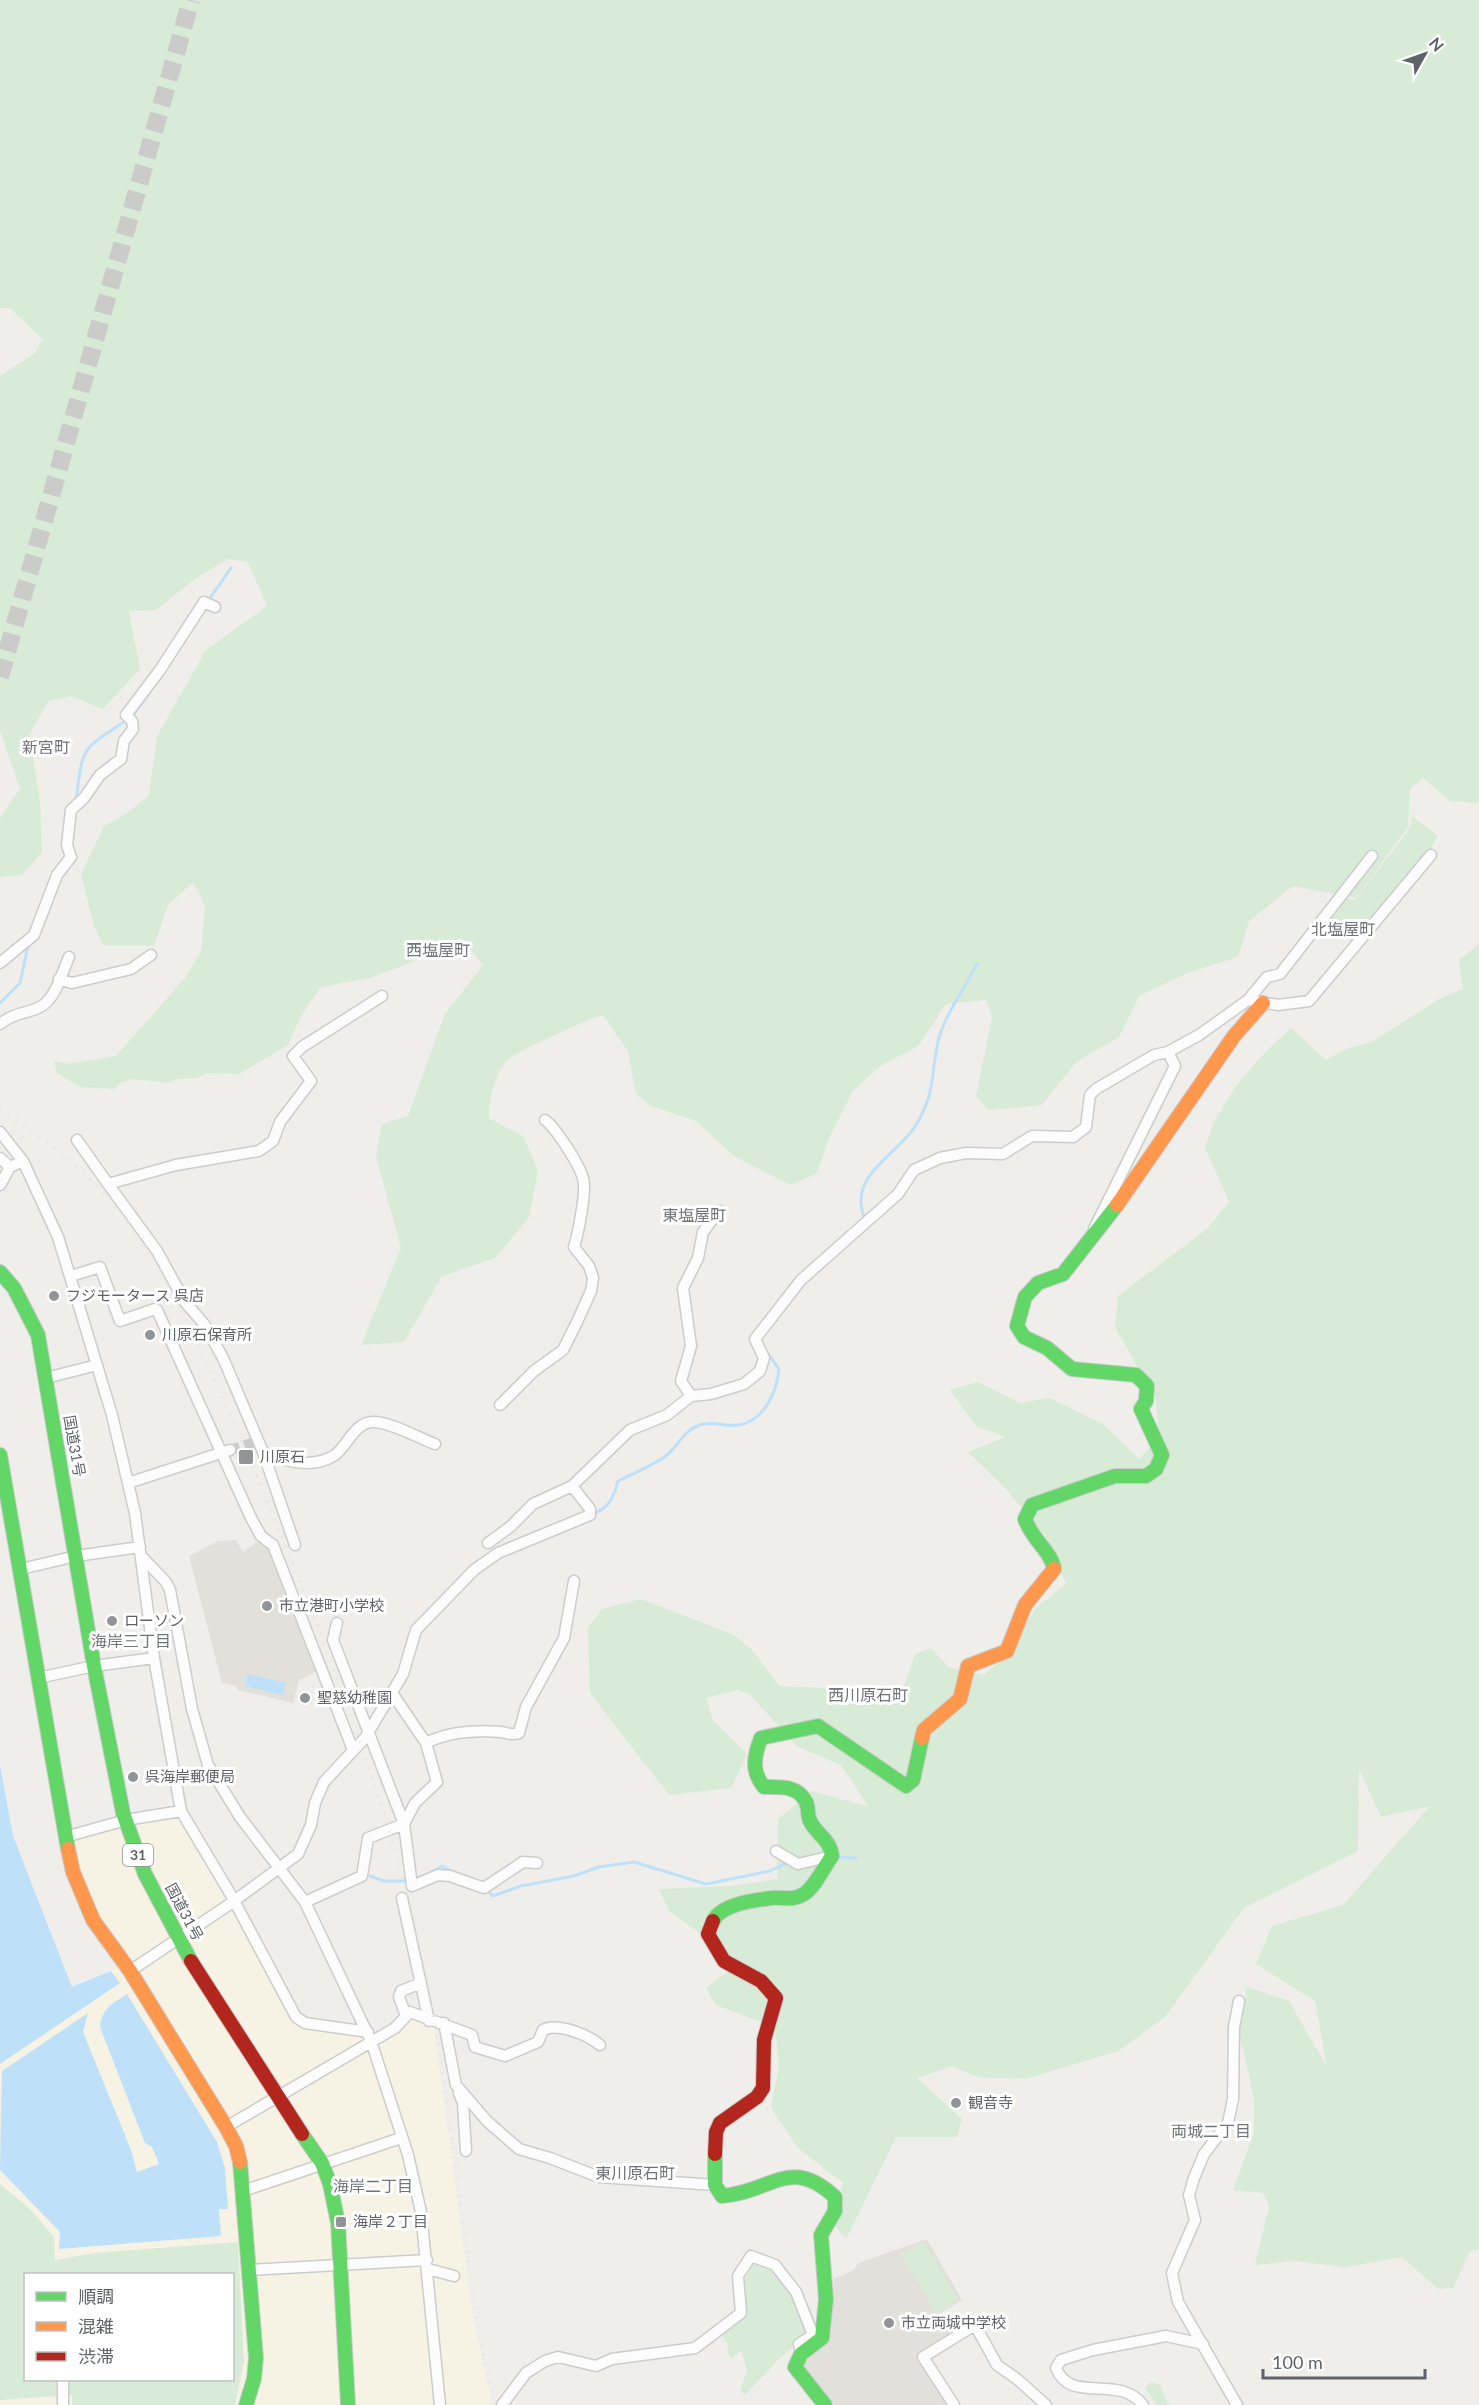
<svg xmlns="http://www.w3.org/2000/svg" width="1479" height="2405" font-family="Lato,'Noto Sans JP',sans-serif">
<rect width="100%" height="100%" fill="#efeeea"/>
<path fill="#f7f3e4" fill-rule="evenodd" d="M181,1811L299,2019L378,2035L406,2014L434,2026L472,2312L492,2405H0V2170L60,2232L59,2248L227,2208L223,2155L100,2027L145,2143L152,2147L159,2164L137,2173L131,2150L83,2032L87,2014L0,2097V2064L119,1983L111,1971L125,1963L97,1927L65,1836ZM26,2274H232V2380H26Z"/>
<path fill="#e2e0da" d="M236,1540L243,1552L258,1541L273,1549L320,1670L299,1680L293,1703L238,1690L236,1686L222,1683L189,1556L218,1541Z
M927,2239L962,2300L941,2313L955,2333L919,2353L952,2405H834L817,2383L802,2371L803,2357L828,2335L834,2279L854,2270L858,2263Z"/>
<path fill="#d8ebd6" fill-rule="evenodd" d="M0,0H1479V803L1450,801L1423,778L1410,789L1408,827L1356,898L1293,886L1249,921L1238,957L1187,973L1139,996L1119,1037L1076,1062L1042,1105L988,1110L976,1096L992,1017L986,1000L946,1004L918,1046L880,1066L853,1091L831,1134L816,1174L790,1185L734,1156L696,1121L651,1106L636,1094L628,1051L603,1015C590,1018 511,1054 506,1061C494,1077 489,1098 489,1118L524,1137L538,1172L529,1217L495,1258L442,1276L404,1342L361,1345L401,1248L376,1156L382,1124L408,1116L445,1014L483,965L461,938L405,965L369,978L321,987L302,1014L288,1045L239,1074L206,1073L198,1078L176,1079L168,1083L131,1079L118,1084L115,1089L80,1087L57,1073L54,1061L70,1064L116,1056L186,977L201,951L205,905L193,882L168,905L154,946H104L94,926L81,874L104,826L126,814L149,795L157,736L206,650L267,606L248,562L227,559L195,579L156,610L129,611L140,669L103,709L71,696L49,701L29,734L40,801L42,852L22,875L0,877V818L20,788L0,731V376L35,353L42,339L10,308H0Z
M1412,816L1438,836L1429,852L1354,944L1325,917L1342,897L1355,900L1410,828Z
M1479,944V2249L1470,2251L1453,2288L1438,2289L1402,2257L1345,2267L1294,2261L1255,2265L1269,2207L1264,2193L1233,2190L1254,2132V2099L1239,2031L1247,1987L1289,2001L1327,2067L1315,2001L1256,1964L1272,1926L1343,1905L1430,1806L1381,1817L1359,1769L1358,1851L1244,1908L1165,2017L1118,2051L1025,2079L978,2077L952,2066L917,2078L962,2119L957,2137H896L846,2239L834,2225L843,2183L798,2148L771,2108L779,2064L775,2027L716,2005L706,1988L740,1962L669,1911L659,1889L732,1886L777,1879L778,1819L812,1791L869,1807L841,1765L798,1747L749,1694L738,1690L706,1698L713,1720L747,1754L731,1788L669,1795L590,1693L588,1628L602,1609L641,1599L734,1635L752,1650L779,1686L847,1689L898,1704L915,1654L931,1648L948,1667L984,1675L999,1662L1036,1608L1066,1584L1047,1538L1006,1489L968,1452L1005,1437L976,1426L950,1390L978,1382L1020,1403L1049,1398L1103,1424L1139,1459L1159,1438L1156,1400L1115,1327L1118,1296L1207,1229L1229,1202L1205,1147C1220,1099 1254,1061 1291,1028L1326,1060L1348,1048L1372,1042L1439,999L1463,989L1459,960Z
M0,2184L31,2210L54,2237L55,2260L94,2253L238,2242L244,2362L235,2405H72V2395L0,2400ZM26,2274H232V2380H26Z
M924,2242L959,2300L937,2314L901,2254Z
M753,2264L778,2269L795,2293L810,2333L780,2358L745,2395L740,2391L747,2371L741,2350L732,2359L727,2352L729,2349L722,2335L745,2315L742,2286Z
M1151,2382L1160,2385L1169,2405H1157L1145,2388Z"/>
<path fill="#bfe0f9" d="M247,1674L286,1683L283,1695L245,1686Z
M0,1765L13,1836L72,1987L111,1971L120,1983L0,2064Z
M127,1994L217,2142L225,2169L228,2209H219L221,2236L59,2249L60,2232L0,2170L2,2071L88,2013L83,2032L131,2150L137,2172L159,2164L152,2147L145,2143L100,2027C102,2008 112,2004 127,1994Z"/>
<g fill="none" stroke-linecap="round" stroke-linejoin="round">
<path stroke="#bfe0f9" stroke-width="3" d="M208,601L231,568
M132,716L148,695
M76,801C83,746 80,751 127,720
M0,1003L20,983L28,946
M865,1219C846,1176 898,1155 916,1125C937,1091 930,1072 939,1038C945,1015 966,986 977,964
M594,1513C609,1508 614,1497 618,1481C633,1474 649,1467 663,1458C677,1449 682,1432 697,1426C711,1420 725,1427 738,1425C764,1422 777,1391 779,1369L765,1350
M837,1857L856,1858
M432,1872L442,1866L455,1873
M370,1876L384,1881H410
M487,1890L493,1896L521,1886L574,1876L599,1867L634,1862L706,1884L770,1871L787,1863"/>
<path stroke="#cbcbca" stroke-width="10" stroke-dasharray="10 5" stroke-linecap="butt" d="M230,1450L258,1441"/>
<path stroke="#cbcbca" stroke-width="18" stroke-dasharray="18 9" stroke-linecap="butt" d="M0,677L191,0"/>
<defs>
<path id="street" d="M0,963L34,935L57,875L71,857L67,845L71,810L84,798L100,775L121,759L124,741L133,729L132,721L126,715L160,670L204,602L215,607
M59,979L72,983L131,969L151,955
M1248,1000L1267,977L1280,974L1372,856
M0,1024C17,1011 24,1015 40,1007C56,999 62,972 69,957
M0,1132L23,1161
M77,1140L108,1184L176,1165L259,1151L273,1141L280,1122L311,1081L293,1056L302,1047L382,996
M0,1158L10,1167
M108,1184L157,1251L185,1302L204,1324L223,1358L263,1452C284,1462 314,1469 335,1455C347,1446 355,1422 373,1422C388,1421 419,1438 435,1444
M0,1185L10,1167L23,1161L58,1237L112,1415L135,1513L154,1658L181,1811L231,1895L296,2017L305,2023L368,2032
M1094,1229L1175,1066L1168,1052
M71,1276L100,1267L120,1321L155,1309L157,1310L251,1518L261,1536L273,1545L353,1750
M46,1378L97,1365
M691,1396L681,1381L691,1346L683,1288L698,1258L703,1232L719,1211
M500,1405L534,1371L563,1350L577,1322L591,1291L593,1278L589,1266L574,1247C578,1234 587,1190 583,1178C579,1164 556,1128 545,1120
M263,1452L295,1545
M128,1483L230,1450
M488,1543L510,1527L533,1504L572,1486L630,1430L667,1415L691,1396L711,1394L744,1384L760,1371L764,1358L755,1339L801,1280L898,1194L914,1170L940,1158L966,1153L1003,1154L1032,1136L1073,1137L1086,1127L1090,1095L1096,1089L1154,1055L1168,1052L1199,1035L1248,1000L1278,1005L1309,1001L1431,855
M143,1558L166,1582L170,1590L192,1709L208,1765L240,1817L305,1902L371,2041L408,2155L421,2212L440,2405
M21,1569L76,1556L140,1547
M337,1623L333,1640L404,1824L412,1886L438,1875L450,1876L484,1888L523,1862L537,1863
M38,1678L94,1666L154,1658
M426,1743C448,1732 476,1730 501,1732C508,1733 512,1736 519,1733L526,1707L564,1638L574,1581
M65,1837L126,1820L181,1811
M776,1851L798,1864L832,1856
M402,1898L429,2021
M305,1902L362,1876L368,1838L404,1824L415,1803L437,1782L426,1743L392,1693
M130,1971L230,1904L298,1854L311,1825L315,1803L324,1782L365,1738L403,1674L416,1630L474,1570L498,1553L590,1515V1509L572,1486
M406,2016L399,1997L401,1991L421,1983
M444,2023L456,2085L487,2121L519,2149L550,2158L599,2177L715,2185
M459,2093L463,2103L466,2151
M226,2127L395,2028L410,2012L472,2035L475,2047L505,2056L538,2042L543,2030C558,2022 588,2035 600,2045
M246,2190L401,2138
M428,2269L454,2276
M249,2270L427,2260
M63,2380V2405
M502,2405L526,2373L545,2361L558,2357L596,2366L612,2359L695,2348L741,2313L738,2276L751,2256L775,2265L796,2292L813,2335L799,2344L801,2354
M954,2405L923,2357L975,2325L997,2365L1017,2379L1046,2405
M1143,2405C1118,2373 1070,2405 1056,2368L1061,2360L1093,2350L1166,2336L1203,2344
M1237,2405L1178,2302L1172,2273L1195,2220L1189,2195L1194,2178L1204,2154L1228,2123L1233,2099L1234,2027L1239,2001"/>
<path id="fast" d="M0,1272L14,1288L38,1335L94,1666L123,1813L145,1874L191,1961
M0,1455L68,1849
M1054,1569C1052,1552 1032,1540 1025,1519L1032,1505L1115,1476H1146L1156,1469L1162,1455L1141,1409L1146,1401L1147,1386L1136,1375L1072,1369L1047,1348L1024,1337L1017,1326L1025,1297L1038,1283L1063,1274L1117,1205
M713,1921C721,1904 755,1900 772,1898C784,1897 793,1901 804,1894C815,1887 824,1867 832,1856C830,1839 817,1835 810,1821C807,1815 809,1808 806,1802C798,1785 779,1787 764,1787C751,1771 754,1756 761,1738L818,1726L906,1786L913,1780L922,1738
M302,2134L322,2163L330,2184L338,2223L348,2405
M715,2154V2185L722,2196C772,2192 790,2155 835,2197V2211L821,2235L826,2299L822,2338L801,2354L795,2367L825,2405
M240,2162L256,2358L254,2379L246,2405"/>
<path id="slow" d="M1117,1205L1234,1036L1263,1003
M922,1738L924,1730L960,1699L968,1666L1007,1651L1025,1605L1054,1569
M68,1849L73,1872L93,1920L130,1971L226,2127L236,2146L240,2162"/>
<path id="jam" d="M713,1921L708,1934L724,1961L761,1981L776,1998L764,2040L763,2088L757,2097L720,2123L716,2132L715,2154
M191,1961L302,2134"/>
</defs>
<use href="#street" stroke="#cbcccc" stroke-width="13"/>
<use href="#fast" stroke="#cacacb" stroke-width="16"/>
<use href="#slow" stroke="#cacacb" stroke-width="16"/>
<use href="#jam" stroke="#cacacb" stroke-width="16"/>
<use href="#street" stroke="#fdfcfc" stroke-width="10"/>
<use href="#fast" stroke="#63d668" stroke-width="14"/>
<use href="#slow" stroke="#ff974d" stroke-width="14"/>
<use href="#jam" stroke="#b3261e" stroke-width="14"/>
<path stroke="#e4e4e4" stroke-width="3" stroke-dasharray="1.5 8" stroke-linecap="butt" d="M0,1109C46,1140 89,1172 123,1216C169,1275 197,1343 228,1410C261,1482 289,1555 318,1628C367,1757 413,1888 435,2025C447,2097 456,2171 466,2244C473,2298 479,2353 497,2405"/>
</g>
<g fill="#919496" stroke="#fff" stroke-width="2">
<circle cx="54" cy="1296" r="6"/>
<circle cx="150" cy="1335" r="6"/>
<rect x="238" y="1449" width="16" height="16" rx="3"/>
<circle cx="267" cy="1606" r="6"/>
<circle cx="112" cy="1621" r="6"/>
<circle cx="305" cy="1698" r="6"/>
<circle cx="133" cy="1777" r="6"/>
<circle cx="956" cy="2103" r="6"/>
<rect x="335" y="2216" width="12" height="12" rx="3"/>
<circle cx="889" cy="2323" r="6"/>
</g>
<g text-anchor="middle" stroke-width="6" stroke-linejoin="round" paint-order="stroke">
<rect fill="#fff" stroke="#8f9295" stroke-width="1.5" x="123" y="1844" width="30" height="22" rx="4.5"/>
<g font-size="14" font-weight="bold" fill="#5f6368">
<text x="138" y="1860">31</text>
</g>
<g font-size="15" fill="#5f6368" stroke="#fff" text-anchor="start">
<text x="66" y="1301">フジモータース 呉店</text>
<text x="162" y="1340">川原石保育所</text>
<text x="260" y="1462">川原石</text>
<text x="279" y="1611">市立港町小学校</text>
<text x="124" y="1626">ローソン</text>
<text x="317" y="1703">聖慈幼稚園</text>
<text x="145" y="1782">呉海岸郵便局</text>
<text x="968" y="2108">観音寺</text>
<text x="353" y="2227">海岸２丁目</text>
<text x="901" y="2328">市立両城中学校</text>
</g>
<g font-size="15" fill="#5f6368" stroke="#fff">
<text transform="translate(74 1446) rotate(80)" y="5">国道31号</text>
<text transform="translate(184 1912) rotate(62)" y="5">国道31号</text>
</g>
<g font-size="16" fill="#70757a" stroke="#fff">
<text x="46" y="753">新宮町</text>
<text x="1343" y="935">北塩屋町</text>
<text x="438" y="956">西塩屋町</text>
<text x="694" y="1221">東塩屋町</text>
<text x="131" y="1647">海岸三丁目</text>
<text x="868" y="1701">西川原石町</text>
<text x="1211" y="2137">両城二丁目</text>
<text x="635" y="2179">東川原石町</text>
<text x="373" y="2192">海岸二丁目</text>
</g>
</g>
<rect x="24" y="2273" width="210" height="108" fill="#ffffff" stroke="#bfc1c3" stroke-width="1.5"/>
<rect x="36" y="2292" width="30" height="9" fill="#63d668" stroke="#bfc1c3" stroke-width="1.5"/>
<text x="78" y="2303" font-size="18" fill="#5f6368">順調</text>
<rect x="36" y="2322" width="30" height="9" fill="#ff974d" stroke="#bfc1c3" stroke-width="1.5"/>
<text x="78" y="2333" font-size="18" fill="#5f6368">混雑</text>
<rect x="36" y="2352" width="30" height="9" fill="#b3261e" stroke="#bfc1c3" stroke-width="1.5"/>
<text x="78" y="2363" font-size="18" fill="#5f6368">渋滞</text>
<g transform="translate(1425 54) rotate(50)" stroke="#ffffff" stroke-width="4.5" paint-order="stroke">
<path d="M0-4.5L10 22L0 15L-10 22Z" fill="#5f6368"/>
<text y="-9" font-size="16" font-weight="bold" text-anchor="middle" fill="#5f6368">N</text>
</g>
<path d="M1263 2369v9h162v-9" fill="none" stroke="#5f6368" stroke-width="3"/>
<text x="1272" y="2369" font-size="18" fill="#5f6368" stroke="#ffffff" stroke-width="4.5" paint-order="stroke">100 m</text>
</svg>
